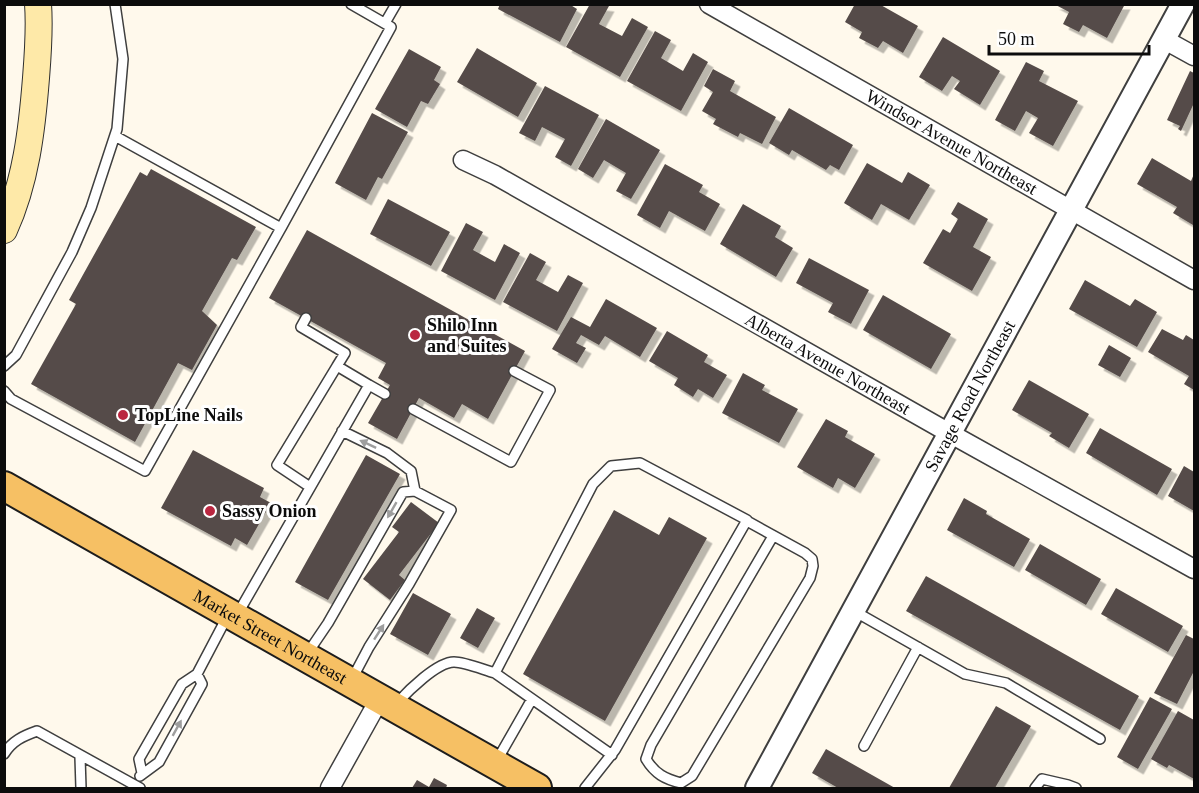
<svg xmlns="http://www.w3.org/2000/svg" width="1199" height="793" font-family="Georgia,serif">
<defs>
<filter id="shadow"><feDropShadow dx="5.5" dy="5.5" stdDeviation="0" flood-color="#0004"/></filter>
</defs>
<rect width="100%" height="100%" fill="#fff9ec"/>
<path fill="#554c49" filter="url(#shadow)" d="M500,4H569L577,9L560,42L498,9Z
M590,4L609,6L599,24L622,36L632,18L648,27L620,77L566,47Z
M855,4H879L918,26L903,53L883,41L878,48L859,38L862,32L845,22Z
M1054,4H1125L1107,38L1083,25L1079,32L1063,24L1069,12Z
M655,31L671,40L661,58L683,71L693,53L708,62L681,111L627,81Z
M943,37L1000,71L980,105L954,89L960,81L952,76L942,91L919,77Z
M477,48L537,83L518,117L457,82Z
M409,49L441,67L434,80L440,84L428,104L421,101L407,127L375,109Z
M1026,62L1044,71L1039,81L1078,101L1053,146L1029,133L1038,118L1026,111L1015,131L995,120Z
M713,69L735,81L730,91L776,117L762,144L740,133L738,137L713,124L716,119L702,111L713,92L704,86Z
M1190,71L1194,73V103L1181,131L1178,129L1180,126L1167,120Z
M545,86L599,115L571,166L555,157L565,139L542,127L535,141L519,133Z
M789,108L853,145L839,170L830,165L826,170L792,150L789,155L769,143Z
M372,113L408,132L382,179L378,177L366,200L335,183Z
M606,119L660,150L631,199L616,191L626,173L604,160L593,178L578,169Z
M1152,158L1191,181L1194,174L1193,225L1173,213L1177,207L1137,184Z
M867,163L902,183L908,172L930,185L909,220L881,204L872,220L844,203Z
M665,164L703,185L699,192L720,204L705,231L669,211L660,228L637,215Z
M151,169L256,227L237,260L232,258L202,311L217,325L192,370L178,363L135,442L31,384L76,304L69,300L140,172L147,176Z
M388,199L450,232L431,266L370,234Z
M958,202L988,219L973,247L991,257L972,291L923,263L943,229L950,233L958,219L951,214Z
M743,204L781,226L775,237L793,248L776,277L720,244Z
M466,223L483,232L473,250L495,262L504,244L520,253L495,300L441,271Z
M307,230L525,351L488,419L462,404L454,418L419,398L397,439L368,423L390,385L378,378L386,363L269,298Z
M530,253L546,262L536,280L558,292L568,275L583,283L557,331L503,302Z
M809,258L869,290L851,324L828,312L833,303L796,283Z
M1085,280L1130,306L1135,299L1157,312L1137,347L1069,309Z
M883,295L951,334L931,369L863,330Z
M606,299L657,328L640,357L605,336L599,345L581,335L576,343L586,348L577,363L552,349L571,317L590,327Z
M1162,329L1183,340L1186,335L1194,340V390L1184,384L1189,376L1148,352Z
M667,331L708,355L704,362L727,375L713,398L698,389L693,397L674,385L678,378L649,361Z
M1109,345L1131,358L1120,377L1098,365Z
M743,373L765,385L762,390L798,409L779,443L722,413Z
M1029,380L1089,414L1069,448L1049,436L1052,433L1012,410Z
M826,419L848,431L845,437L875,454L855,488L838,478L833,488L797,467Z
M1100,428L1172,469L1157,495L1086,453Z
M193,450L264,488L260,497L271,503L247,545L235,538L231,546L161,508Z
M366,455L400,474L328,600L295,582Z
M1184,466L1194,472V511L1168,496Z
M964,498L987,511L986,514L1030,539L1014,567L947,530Z
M411,502L439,523L399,575L405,580L390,600L363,579L399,532L392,527Z
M614,510L659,535L669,517L707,538L605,721L523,674Z
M1040,544L1101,579L1086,605L1025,570Z
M926,576L1139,696L1120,730L906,611Z
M1116,588L1183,626L1168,652L1101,614Z
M413,593L451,614L428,655L390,634Z
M477,608L495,618L478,648L460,638Z
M1186,635L1194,639V671L1177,704L1154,693Z
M1150,697L1172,709L1138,769L1117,757Z
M996,706L1031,726L995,788H949Z
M1178,711L1194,720V779L1169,765L1167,768L1151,759Z
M826,749L895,788H838L812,773Z
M434,778L447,785L446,788H412L417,780L429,787Z"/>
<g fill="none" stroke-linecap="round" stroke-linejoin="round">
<defs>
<path id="service" d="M385,23L396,4
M115,136L281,228L391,27L351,4
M306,318L301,327L345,353L337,366
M4,366L16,355L72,252L91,208L117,129L123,59L115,4
M369,385L385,394
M4,391L11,399L145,471L281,228
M413,409L511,462L550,390L514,371
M342,431L387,453L411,471L415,491
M747,521L805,553L812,559L813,566L810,578L692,776L681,783C665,779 655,774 646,759L651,745L773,536
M854,611L965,674L1006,683L1100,739
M237,615L369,385L337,366L277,465L310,487
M307,654L328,623L403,492L415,491L451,510L409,584L369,647L351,681
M495,673L612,755
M397,703C408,691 437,662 454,662C465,662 484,670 495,673L593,484L611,466L640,463L747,520L615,750L585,788
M864,746L918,647
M4,754C12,741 23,736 37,731L140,788
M80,757L81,788
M496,762L532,699
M142,773L139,759L182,684L197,674L227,617
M140,776L159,762L202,684L197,674
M1035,788L1042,779L1068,785L1076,788"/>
<g id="minor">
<path id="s1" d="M709,4L1194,280"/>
<path d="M1165,40L1194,56"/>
<path id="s2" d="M463,160L495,175L951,434L1194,569"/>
<path d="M330,788L379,700"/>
</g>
<g id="tertiary">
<path id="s3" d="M757,788L1183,4"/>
</g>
<path id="secondary" d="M4,230C26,182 32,129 36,78C38,53 40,29 38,4"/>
<g id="primary">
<path id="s4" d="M4,486L537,788"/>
</g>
</defs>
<use href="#service" stroke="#3f3f3f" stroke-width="12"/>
<use href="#minor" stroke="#3f3f3f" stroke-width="21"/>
<use href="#tertiary" stroke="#3f3f3f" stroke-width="26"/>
<use href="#secondary" stroke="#2e2e2e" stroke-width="28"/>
<use href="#primary" stroke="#1d1d1d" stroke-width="32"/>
<use href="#service" stroke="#fff" stroke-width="9"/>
<use href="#minor" stroke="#fff" stroke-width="18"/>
<use href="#tertiary" stroke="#fff" stroke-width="22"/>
<use href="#secondary" stroke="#fee9a8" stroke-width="26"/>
<use href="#primary" stroke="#f6c064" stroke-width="28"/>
</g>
<defs><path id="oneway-solid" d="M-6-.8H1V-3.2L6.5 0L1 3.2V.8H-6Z" transform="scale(1.5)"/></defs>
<g fill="#9e9e9e">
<use href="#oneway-solid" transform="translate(368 444) rotate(-155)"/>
<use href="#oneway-solid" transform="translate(392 510) rotate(120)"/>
<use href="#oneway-solid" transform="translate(379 632) rotate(-57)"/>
<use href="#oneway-solid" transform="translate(177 728) rotate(-61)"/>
</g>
<g fill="#ba2740" stroke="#fff" stroke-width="2">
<circle cx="415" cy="335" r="6"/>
<circle cx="123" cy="415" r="6"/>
<circle cx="210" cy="511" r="6"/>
</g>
<g text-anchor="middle" stroke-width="6" stroke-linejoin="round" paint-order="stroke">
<g font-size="18" fill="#0c0c0c" stroke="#fff">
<text dy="6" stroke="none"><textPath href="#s1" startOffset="279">Windsor Avenue Northeast</textPath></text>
<text dy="6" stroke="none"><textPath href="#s2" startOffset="418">Alberta Avenue Northeast</textPath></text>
<text dy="6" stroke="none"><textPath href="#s3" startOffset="446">Savage Road Northeast</textPath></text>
<text dy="6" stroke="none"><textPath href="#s4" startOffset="306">Market Street Northeast</textPath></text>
</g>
<g font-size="18" font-weight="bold" fill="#0c0c0c" stroke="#fff" text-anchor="start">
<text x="427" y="331">Shilo Inn<tspan x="427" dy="21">and Suites</tspan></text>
<text x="135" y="421">TopLine Nails</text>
<text x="222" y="517">Sassy Onion</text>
</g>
</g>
<rect width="1199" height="793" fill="none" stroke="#0c0c0c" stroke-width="12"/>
<path d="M989 45v9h160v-9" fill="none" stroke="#0c0c0c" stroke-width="3"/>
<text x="998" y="45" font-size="18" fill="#0c0c0c" stroke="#ffffff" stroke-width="4.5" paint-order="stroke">50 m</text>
</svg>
